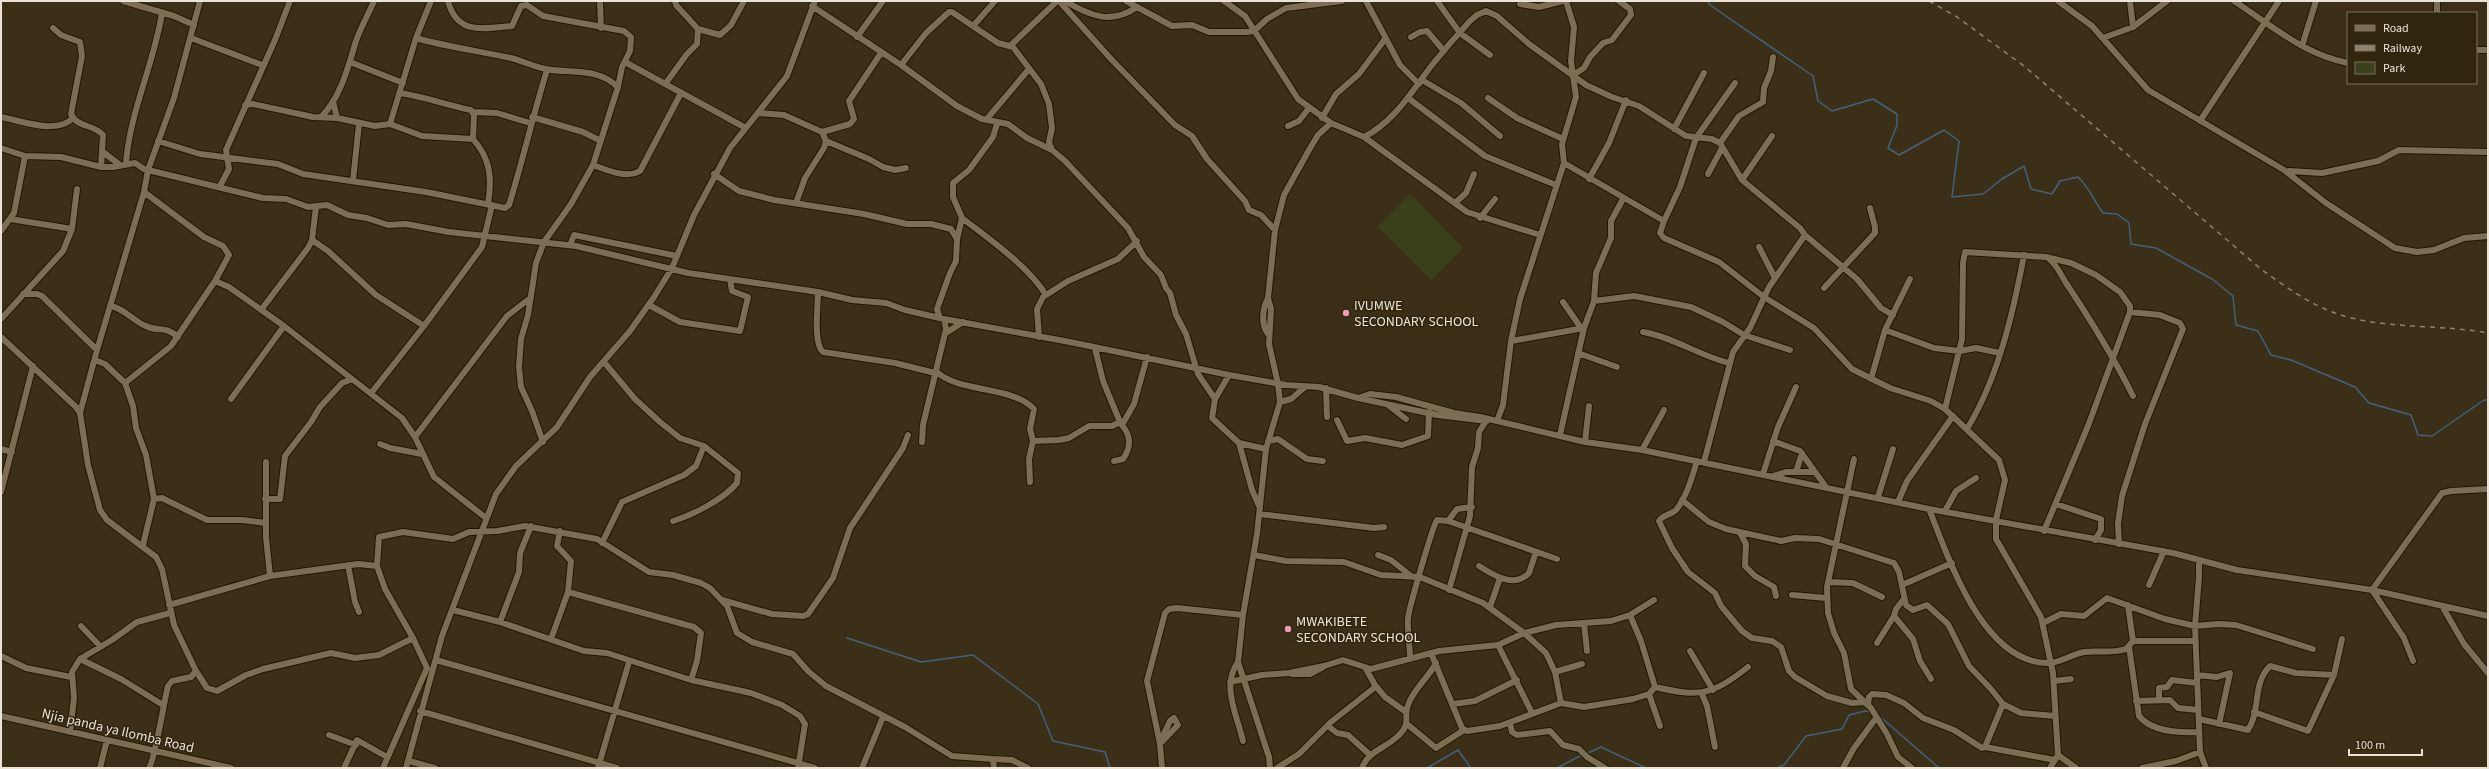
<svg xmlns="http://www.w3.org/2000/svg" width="2489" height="769" font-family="'Source Sans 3',sans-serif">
<rect width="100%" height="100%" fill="#3b2f17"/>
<path fill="#3b401c" d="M1410,194L1463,248L1431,280L1378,227Z"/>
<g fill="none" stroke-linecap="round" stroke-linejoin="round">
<path stroke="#42627c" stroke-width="1.5" d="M1708,1L1710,5L1813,76L1818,101L1832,111L1873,99L1897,114V125L1888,148L1899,155L1944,130L1959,141L1952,197L1983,194L2002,179L2024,166L2031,189L2052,194L2060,181L2078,177C2089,187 2094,201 2103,213L2117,214L2129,223L2131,244L2156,248L2212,279L2233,296L2236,325L2258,331L2271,355L2291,360L2355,387L2369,403L2411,415L2418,435L2432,436L2484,400H2488
M847,638L921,662L973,655L1038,704L1053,741L1105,752L1110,768
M1877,714L1939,768
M1586,754L1601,747L1646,768
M1427,768L1458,750L1471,768
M1557,768L1582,755
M1776,768L1784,765L1806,736L1842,729L1849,715L1865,711L1871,712"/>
<defs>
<path id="minor" d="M123,1L174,16L194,25
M448,1C457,36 484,28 512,26L521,6L527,5L543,16L624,31L631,37L630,51L622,67L618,87L593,165L571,204L544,242L536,263L528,315L521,339L519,367L521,387L532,411L543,442
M600,1L601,28
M1059,1L1111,59L1175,125L1192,136L1207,159L1245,201L1249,210L1261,215L1275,230
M1065,1C1090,16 1111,25 1137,7
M1126,1L1172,26L1192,25L1209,32H1247L1254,31L1267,19L1286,8L1342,1
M1224,1L1245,16L1298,99L1331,123
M1366,1L1400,65L1419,84
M1437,1L1460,33L1490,55
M2058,1L2092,26L2148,90L2284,170L2326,203L2395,248L2417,252L2434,250L2464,238L2488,236
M2130,1L2133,27
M2234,1C2271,25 2303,54 2348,63
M2437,1V13
M1520,4L1539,7L1563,1
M812,6L901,65L957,106L982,119L1008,124L1027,138L1052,150L1065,161L1128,228L1144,257L1161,275L1166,288L1170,293L1176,315L1186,334L1198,374L1215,399
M974,25L995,1
M53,28L61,35L80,42L82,56L71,114C77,128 94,124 103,135L101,167
M698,29L720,35L731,25L744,1
M857,37L883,1
M1411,37L1420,32L1427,31L1444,51
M191,38L262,65
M416,38C447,47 479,51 511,58C523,61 534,67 546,69C572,74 597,67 618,87
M2103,38L2133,27L2167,1
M1010,46L1057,1
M2302,46L2316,1
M2476,50H2488
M350,62L403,83
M625,62L744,127
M901,65L926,33L949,12H952L998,43L1013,47L1041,84L1049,104L1052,128L1049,142L1052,150
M1573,75L1584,68L1590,57L1603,43L1612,40L1631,15L1630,9L1619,1
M1422,80L1461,103L1500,136
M666,83L687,54L697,44L698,29L676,5L675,1
M399,93C423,96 446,105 471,110L474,115L473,139
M1408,98L1485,156L1556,185
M1488,98L1517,118L1563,139
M333,101L337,118
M245,105L253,104L313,117L337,118L375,126L390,124L422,136L473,139C491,159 492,179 488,204
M473,112L497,113L530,123
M758,113L784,115L822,132L850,124L854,119L849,101L881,53
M1,117C22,121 57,135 73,118
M321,117C341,97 348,67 356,41C361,27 368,15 374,1
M532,117L583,132L599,140
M1322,118L1336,94L1359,74L1385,39
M986,120L1029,69
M2200,121L2279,1
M390,124L416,38L431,1
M1288,126L1299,121L1309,108
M1674,129L1704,73
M1364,137C1394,122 1412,91 1432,65C1444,50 1457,35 1470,21L1477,15L1486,11L1497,16L1529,44L1586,85L1612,97L1639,106L1686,136L1712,139L1720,143L1742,180L1800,228L1805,235L1769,287L1750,328L1733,352L1704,462
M158,141L200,154L278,164L303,174L426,192L505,208L509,205C523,160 533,115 547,70
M826,141L869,159L883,167L895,170L906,168
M1720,143L1739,116L1763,102L1764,88L1771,71L1773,57
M1,148L25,156L61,157L101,167H113L135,163L144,169L263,198L286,199L308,207L327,205L348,215L367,218L388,225L406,224L449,232L576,246L688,273L818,292L852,300L886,303L905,310L944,319L1070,342L1229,375L1286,385L1319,387L1358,398L1370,394L1396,397L1454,413L1480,417L1585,442L1642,450L1929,509L2173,553L2237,570L2372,590L2488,616
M103,152L120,165
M126,163C130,111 154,64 162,13
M1564,163L1664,221L1660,233L1664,238L1719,262L1764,297L1814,328L1852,369L1890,388L1931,401L1945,409L1999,460L2005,480L1996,520V539L2041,617L2053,673L2058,755L2050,768
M593,165C607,170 626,179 640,171L681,93
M2289,171L2322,173L2378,161L2399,150L2488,152
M714,174L739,191L774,200L864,214L907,224H931L951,229L957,239
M1708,174L1722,148
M1589,179L1609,143L1626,100
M353,180L359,124
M1742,180L1772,136
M220,186L229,169L226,150L275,40L290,1
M796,203L805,178L824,148L826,141L822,132
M1455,203L1466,193L1474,174
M962,218C989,239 1028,266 1046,295
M1480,218L1495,199
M10,219L72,229
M1664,221L1680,187L1696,138L1735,83
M1,231L14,213L25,156
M1805,235L1857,279L1881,308L1893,315
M312,240L328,251L376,295L424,326
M570,245L574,235L677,256
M1759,247L1775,278
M2048,258C2057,265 2060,273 2066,283C2090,319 2113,356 2133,396
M215,281L229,287L284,326L402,418L415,437L434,477L486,518
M1824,288L1875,233V227L1870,208
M818,292C818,305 813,344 823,352L895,363L935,373
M23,294H37L42,296L97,350
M1268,298C1262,309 1261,325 1268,334
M1594,301L1596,273L1611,238V221L1623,199
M1563,302L1581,328
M649,305L680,322L740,331L748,297L732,291L730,279
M111,306C125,309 133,321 146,326C160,333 163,324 178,337
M261,310L308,248L312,240L316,207
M940,318L937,309L950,273L956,261L957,239L962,218L953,197V183L969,170L993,137L997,124
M1,319L63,251L72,229L77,189
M1885,330L1934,348L1960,351L1976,348L2000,353
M1643,332C1673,337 1700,356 1729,363
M946,333L963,322
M1,337L76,407L80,413L88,465L100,510L107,520L156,557L162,569L174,625L196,671L191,677L172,681L168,686C164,701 155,760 149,768
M1039,337L1037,309L1043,297L1068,281L1118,259L1137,241
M1511,341L1584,328
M1578,353L1617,367
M95,360L105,364L125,383L133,406L136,428L146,455L154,499L143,545
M604,362L635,399L660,422L680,438L704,446L738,473L737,483C724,499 693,515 673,521
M936,371C957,393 1011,385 1034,409L1030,429L1033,441L1029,459L1030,482
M1229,375L1215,399L1212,418L1239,443L1266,449
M1871,379L1885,330L1910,279
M125,383L171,346L215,281L229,255L223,246L204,237L144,192
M1326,388L1327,417
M372,392L424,326L482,247L492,205
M1358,398L1437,415L1487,421
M231,399L284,326
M1280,402L1291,399L1305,387
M1388,405L1406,419
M1945,409L1962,339L1963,263L1965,252L2046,257L2071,263L2096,275L2120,292L2130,306V312L2088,426L2044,531
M80,413L97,350L144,192L148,170L174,98L200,1
M1337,420L1347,441L1365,438L1402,445L1428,436L1429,412
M1497,421L1503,405L1511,341L1520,299L1564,163L1562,144L1576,97L1571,61L1574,27L1566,1
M1122,425L1134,404L1147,357
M1967,429C1998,378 2013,314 2024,255
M1560,435L1584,328L1594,301L1634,296L1691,307L1723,322L1744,335L1790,350
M415,437L507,316L529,299
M1033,441L1059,440L1069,438L1089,426H1112L1120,422L1103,381L1095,348
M1268,441L1278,439L1307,459L1323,461
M1773,441L1800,451L1826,487
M922,442L923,425L946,329L944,319
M1585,442L1589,406
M1239,443L1252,490L1260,508
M380,444L390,448L422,454
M1,449L12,452
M1642,450L1664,410
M1854,459L1827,587L1828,613L1834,633L1844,653L1851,689L1871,708L1887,734L1898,757L1912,768
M1114,461L1123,459C1132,446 1131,435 1121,424
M1697,461C1692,477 1687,496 1676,510C1671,515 1662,515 1659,521L1672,548L1688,572L1715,593L1721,606L1742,631L1752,638L1772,641L1781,647L1789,671L1795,677L1827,696L1852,703L1866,702
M266,462V537L270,576
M1796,472L1802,453
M1763,474L1778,427L1796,387
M1773,476L1786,472H1815
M1,492L33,366
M1878,497L1893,449
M154,499L162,498L207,520H242L266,523
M265,499H280L285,456L311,422L320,407L342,383L352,379
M1682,500L1709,522L1726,529L1781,541L1795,538L1819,539L1894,563L1899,572L1906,605L1913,610L1927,605L1948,624L1969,666L1991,689L2003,704L2021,713L2055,716
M1898,502L1907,481L1953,416
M2056,504L2101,519V530L2095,540
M1929,509C1949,559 1983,664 2049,663C2060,663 2072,654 2084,652C2098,650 2112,654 2126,649L2133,641L2128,605
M1945,511L1956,491L1976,478
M1259,514L1374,528L1384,527
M1448,521L1457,509L1472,507
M560,531L557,546L571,561L568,592
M1740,533L1746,544L1745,566L1755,576L1774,587L1776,596
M602,543L622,502L684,475L696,466L704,446
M2119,544L2118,523L2122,496L2145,424L2183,329L2180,323L2160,315L2130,312
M1254,555L1286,561L1344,562L1381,575L1420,577L1483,603L1524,633L1546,653L1555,672L1561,703
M1378,555L1391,560L1411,576
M2199,560V577L2195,626L2200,752L2206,768
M348,565L355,602L359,612
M377,566L379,537L403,532L453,539L469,532L497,531L525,526L597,539L649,572L673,575L701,583L710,588L727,606L737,633L752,642L793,654L808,671L826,686L905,727L952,756L993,759L994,768
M1479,566C1493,575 1515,589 1529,573L1536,552
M1828,582L1853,583L1882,597
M1902,585L1952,563
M2149,585L2164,551
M1449,590L1470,516L1472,467L1478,448L1479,432L1486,421
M1792,595L1826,598
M722,600L772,614L803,616L808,614L833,578L850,528L903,448L908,435
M1903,600L1896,609L1894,616L1913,639L1920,661L1931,679
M169,605L270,576L358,564L377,566L385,589L413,638L427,668L383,768
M2442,606L2464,644L2488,673
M1490,607L1500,578
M453,610L500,622L584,651L607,653L691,680L751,693L782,705L800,716L805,724L798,768
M1630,615L1641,641L1655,687C1700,697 1711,696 1748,667
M500,622L519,572L520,553L531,526
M1584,623L1587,651
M2043,623L2061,614L2084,616L2107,598L2165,619L2195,626L2219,624L2236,625L2313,649
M81,626L100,646
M551,639L568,592L694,627L701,633L697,661L691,680
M2133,641H2195
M1877,643L1894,616
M1498,645L1532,713
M2129,647L2139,716C2152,732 2180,733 2199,732
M1690,651L1713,690
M1431,653L1462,728L1467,731L1500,726L1561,703L1584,707L1633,699L1649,694L1655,687
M1,656L26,668L71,677
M1410,658C1410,645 1407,631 1408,618C1409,608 1433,525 1437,520L1448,521L1557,559
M80,659L121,679L163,705
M436,660L815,768
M2413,661L2404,638L2372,590L2442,493L2451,491L2488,489
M1238,662C1221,686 1237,715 1243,741
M196,671L207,688L217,691L246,675L263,669L331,653L355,658L379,655L413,638
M1555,672L1582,664
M1292,674H1310L1323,667
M2197,675L2217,677L2230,673
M2054,681L2071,679
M1230,682L1262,675L1289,673L1324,666L1343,660L1371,669L1439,651L1498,645L1524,633L1556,625L1611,621L1630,615L1654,600
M1375,685L1385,697L1406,712
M1649,694L1660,726
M1702,694L1707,706L1715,747
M2159,699V688L2167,687L2172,680L2197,683
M2136,701L2170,700L2178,708L2198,710
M1453,704L1475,701L1517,680
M1868,704L1869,697L1872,694L1886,695L1904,703L1923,718L1954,730L1982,748L1985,747L2003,704
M420,711L617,768
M2254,712L2308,731L2334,675L2342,639
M1,716L231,768
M2199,719L2248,730C2261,711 2252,683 2270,666L2296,673L2334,675
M1510,723L1512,732L1517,735L1550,731L1563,745L1579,749L1587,757L1605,768
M1407,724L1436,748L1464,730
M2219,724L2230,673
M1328,726L1337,733L1348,735L1370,755
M70,732L74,698L72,672L80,659L112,640L137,622L170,613
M329,735L356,745
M1160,742L1170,721L1174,718L1178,725L1160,744
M1985,747L2055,760
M2058,755L2076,768
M993,759L1012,760L1028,768
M409,761L435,768
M100,768L107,740
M344,768L357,740L387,757
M406,768L442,636L496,494L516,466L557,427L590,377L630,331L654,297L672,268L694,215L730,148L787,76L815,1
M598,768L629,662
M862,768L883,717
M1162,768L1160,744L1147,681L1165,613L1169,609L1177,608L1243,615
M1270,768L1269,757L1238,662L1243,615L1257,534L1266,449L1280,402L1278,384L1269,344L1271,309L1268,298L1275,230L1284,195L1309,150L1318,135L1331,123L1364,137L1467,212L1540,235
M1277,768L1299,754L1331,722L1374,688L1375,685L1366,669
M1362,768C1368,751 1386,748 1398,736C1412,723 1403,718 1408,705C1413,690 1428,678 1436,663
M1843,768L1854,748L1876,718
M2142,768L2176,761L2200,752"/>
</defs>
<use href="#minor" stroke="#221701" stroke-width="8"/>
<use href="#minor" stroke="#7b6e54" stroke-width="6"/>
<path stroke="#8d8370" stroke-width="1.5" stroke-dasharray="5 5" stroke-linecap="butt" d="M1929,1L1957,17L2024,66L2262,270C2282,284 2302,299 2325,309C2375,331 2435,323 2488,333"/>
</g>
<g fill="#f09ab7" stroke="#30250d" stroke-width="1.5">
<circle cx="1346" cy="313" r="4"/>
<circle cx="1288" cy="629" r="4"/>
</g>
<g text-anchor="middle" stroke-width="3" stroke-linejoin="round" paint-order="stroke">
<g font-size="14" fill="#ebe4d6" stroke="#30250d" text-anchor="start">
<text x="1354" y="310">IVUMWE<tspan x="1354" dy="16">SECONDARY SCHOOL</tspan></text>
<text x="1296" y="626">MWAKIBETE<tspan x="1296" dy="16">SECONDARY SCHOOL</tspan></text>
</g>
<g font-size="14" fill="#ebe4d6" stroke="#30250d">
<text transform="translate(118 730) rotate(13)" y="5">Njia panda ya Ilomba Road</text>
</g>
</g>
<rect width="2489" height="769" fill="none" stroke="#ebe4d6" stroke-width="4"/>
<rect x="2347" y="12" width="130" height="72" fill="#30250d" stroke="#7b715d"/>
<rect x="2355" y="25" width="20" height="6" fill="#7b6e54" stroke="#7b715d"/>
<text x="2383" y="32" font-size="12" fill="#ebe4d6">Road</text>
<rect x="2355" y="45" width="20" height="6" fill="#8d8370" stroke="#7b715d"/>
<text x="2383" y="52" font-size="12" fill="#ebe4d6">Railway</text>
<rect x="2355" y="62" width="20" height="12" fill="#3b401c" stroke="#7b715d"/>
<text x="2383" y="72" font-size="12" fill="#ebe4d6">Park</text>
<path d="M2349 749v6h73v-6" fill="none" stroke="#ebe4d6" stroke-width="2"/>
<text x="2355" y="749" font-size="12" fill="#ebe4d6" stroke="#30250d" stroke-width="3" paint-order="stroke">100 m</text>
</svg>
